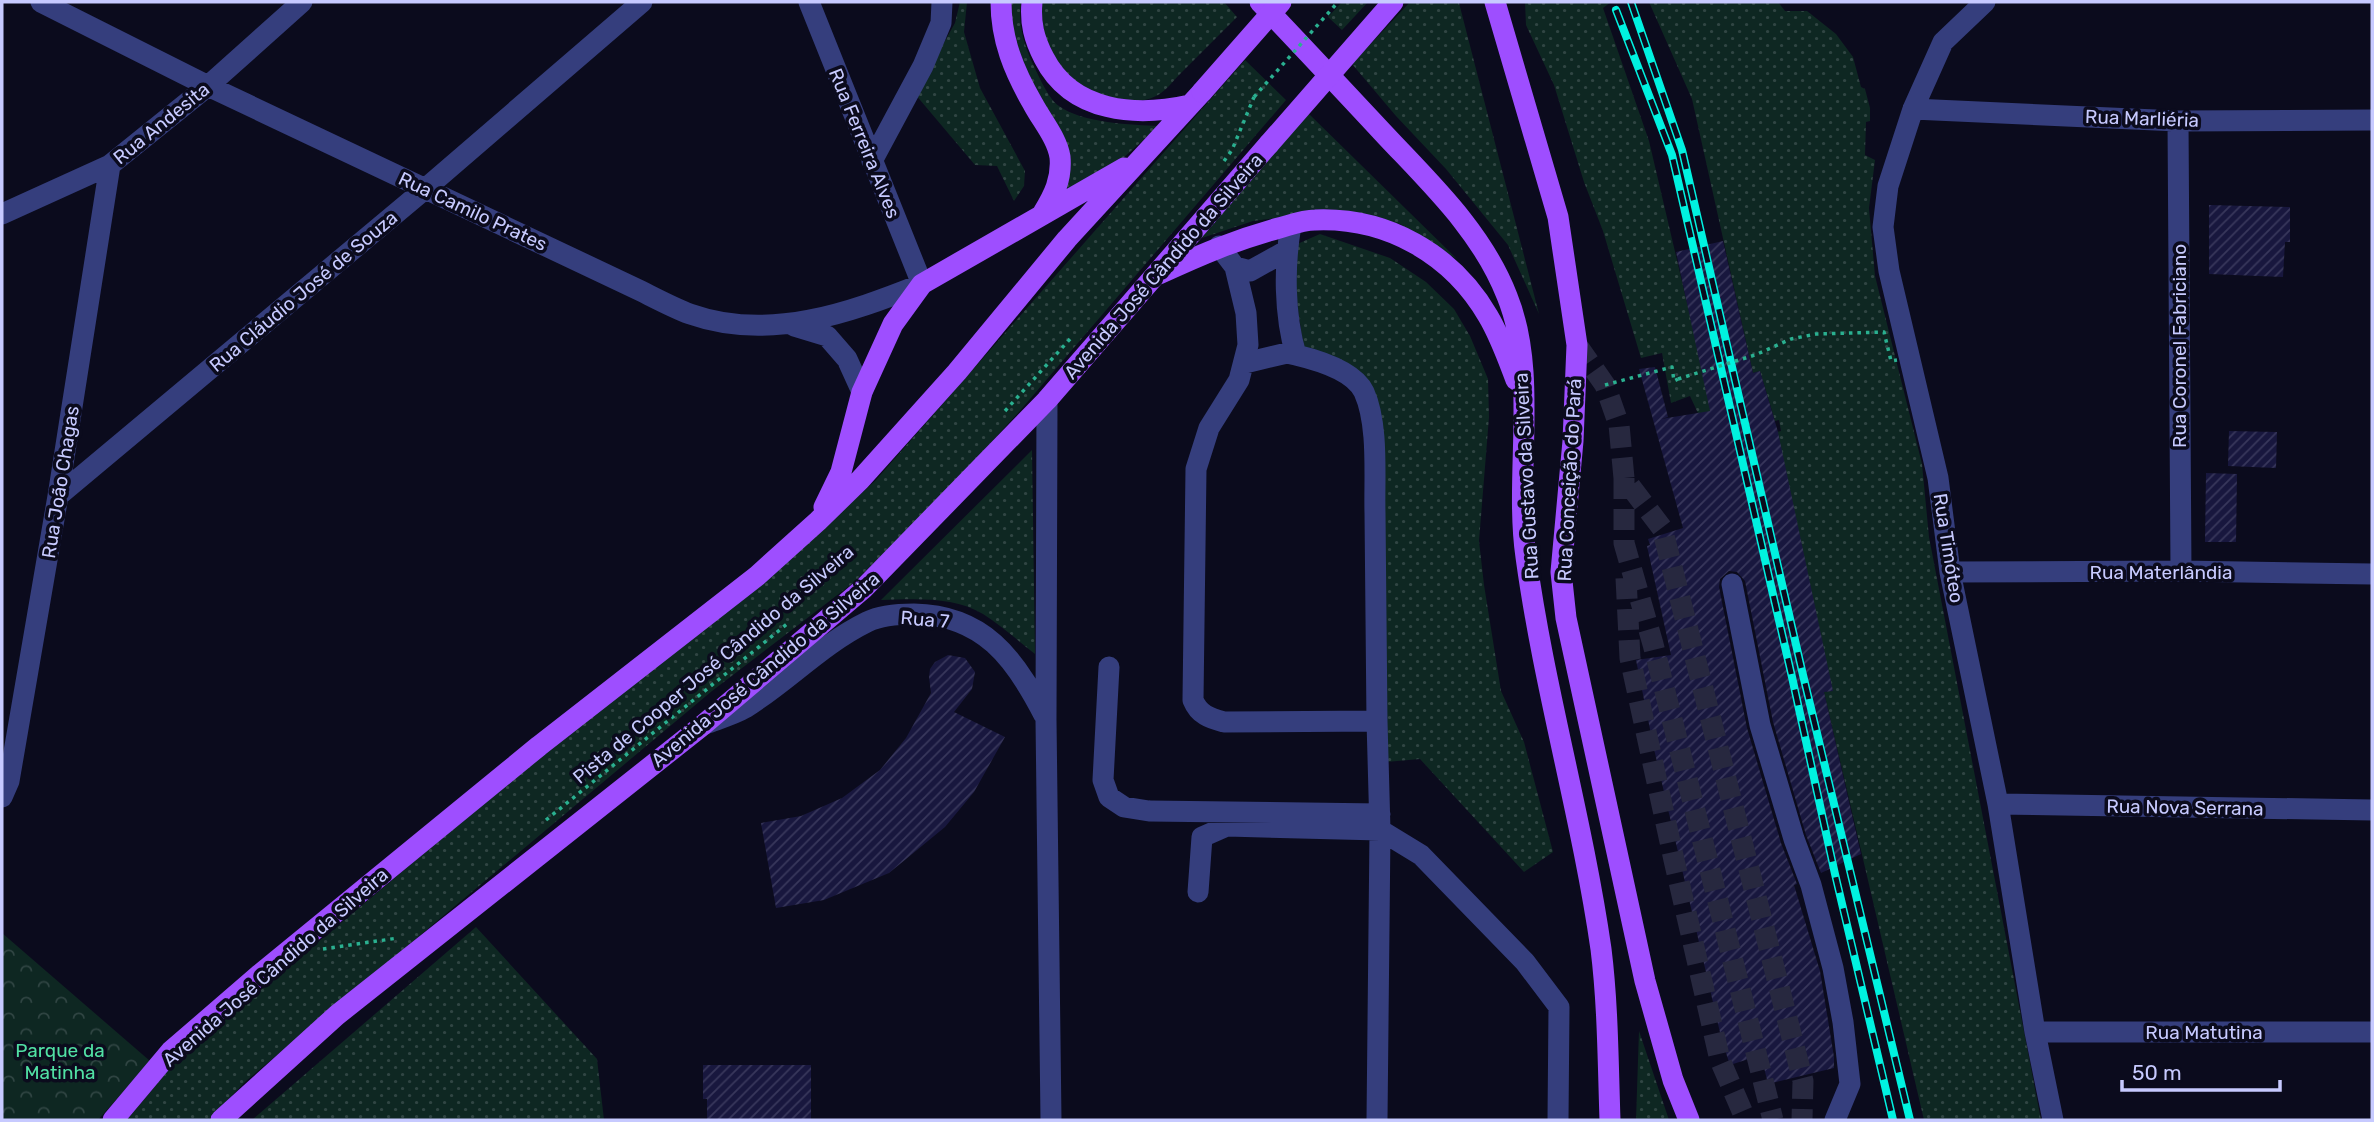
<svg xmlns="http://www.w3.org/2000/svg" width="2374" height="1122" font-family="Rubik,sans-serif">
<defs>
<pattern id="grass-dots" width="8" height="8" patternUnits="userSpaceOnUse" patternTransform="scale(1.75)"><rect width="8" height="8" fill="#0e2722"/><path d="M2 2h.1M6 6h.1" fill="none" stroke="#304543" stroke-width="1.8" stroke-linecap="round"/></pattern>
<pattern id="forest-crowns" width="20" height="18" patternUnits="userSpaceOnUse" patternTransform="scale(1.75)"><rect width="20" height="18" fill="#0e2722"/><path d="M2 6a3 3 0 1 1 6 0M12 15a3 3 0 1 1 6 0" fill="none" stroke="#304543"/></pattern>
<pattern id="building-hatch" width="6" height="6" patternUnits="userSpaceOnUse" patternTransform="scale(1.75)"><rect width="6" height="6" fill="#18173e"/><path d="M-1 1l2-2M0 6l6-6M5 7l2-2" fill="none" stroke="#38375b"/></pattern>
</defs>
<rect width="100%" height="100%" fill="#0b0b1d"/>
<path fill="url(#grass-dots)" d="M960,2H967L964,32L980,88L1025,171L1024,186L1014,201L997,166L975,165L915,94L955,23Z
M1011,2H1021C1018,23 1023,41 1031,60C1037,72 1048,99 1059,106C1082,123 1132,125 1159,126L1113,167L1061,194L1030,83L1011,30Z
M1042,2H1224L1237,17C1218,36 1199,55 1180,74C1173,81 1165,92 1156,96C1144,102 1132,102 1120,100C1069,94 1039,51 1042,2Z
M1342,2H1368L1342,30L1328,17Z
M1410,2L1459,3L1539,314L1508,245L1446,169L1396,116L1352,64Z
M1525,2H1611L1603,8L1649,141L1715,422L1703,424L1690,396L1671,403L1662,353L1641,358L1603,231L1584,182L1554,85L1526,25Z
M1649,2H1778L1785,11H1807L1836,34L1853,57L1861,87L1865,89L1870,108V121L1866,122L1865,155L1875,160L1869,208L1875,276L1922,464L1929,537L2041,1120H1924L1824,692L1832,691L1777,432L1781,431L1779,420L1775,421L1760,371L1753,373L1692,99Z
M1245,60L1286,100L1018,413L937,501L853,583L712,691L246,1081L208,1120H127L178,1059L542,755L760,586L875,481Z
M1309,114L1457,259L1400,224L1338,210L1253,221L1193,241Z
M1320,234L1390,258L1426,282L1454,309L1470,336L1488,379L1489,417L1479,541L1484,585L1501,691L1524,742L1553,852L1524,872L1420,759L1386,762L1372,389L1304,351L1293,274L1295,245Z
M1032,450L1035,654C1018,641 1001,625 983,614C954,596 914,599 881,600Z
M476,927L597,1059L604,1120H252Z
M1639,1031L1669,1120H1636Z"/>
<path fill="url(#forest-crowns)" d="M2,933L150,1061L98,1120H2Z"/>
<path fill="url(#building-hatch)" d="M2209,205L2290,207V242H2285L2283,277L2209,274Z
M1723,241L1753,373L1760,371L1778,432L1833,691L1824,692L1861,854L1821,873L1806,835L1773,722L1745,581L1737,572L1729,571L1720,579L1719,587L1747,728L1781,843L1797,884L1794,885L1820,971L1834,1057V1068L1768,1084L1761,1055L1730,1065L1722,1041L1654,749L1636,660L1671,655L1647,546L1650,545L1648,539L1683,528L1639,369L1655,367L1668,417L1661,419L1710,411L1676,252Z
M2229,431L2277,432L2276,468L2228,466Z
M2206,473L2237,474L2236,542H2205Z
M948,655L965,658L975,672L972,689L954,712L1005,737L974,792L945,827L889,873L824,900L776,908L761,823L801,816L842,798L880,770L906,738L931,693L929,677L930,669L935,662Z
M703,1065H811V1120H707V1099H703Z"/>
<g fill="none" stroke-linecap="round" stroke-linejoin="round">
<path stroke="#27283f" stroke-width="21" stroke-dasharray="21 10" stroke-linecap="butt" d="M1577,345L1605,385L1619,425L1624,478L1662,528L1803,1081L1802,1120
M1624,478V543L1653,644L1773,1120
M1626,578L1630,658L1674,860L1720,1060L1746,1120"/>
<path stroke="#2ab090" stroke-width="3.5" stroke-dasharray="3.5 5" stroke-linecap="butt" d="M1224,161L1232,150L1254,97
M1605,385L1672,367L1674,381L1678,379
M1005,411L1070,339
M546,820L787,624
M323,949L398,938"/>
<path stroke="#353e7d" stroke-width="21" d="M41,2L208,86L641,291C657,299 674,308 690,314C769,342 849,313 922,284L809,2
M1985,2L1943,42L1913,109L1888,186L1883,227L1889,271L1938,478L1950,572L1998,804L2035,1032L2053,1120
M1913,109L2178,121L2372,120
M2178,121L2181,571
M872,161L923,66L941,23L942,2
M2,214L110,165L208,86L302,2
M1219,246L1235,267L1246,313L1248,345L1239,380L1209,428L1196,469L1193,700C1199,715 1210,718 1224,722L1377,721C1376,652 1376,583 1375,513C1374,478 1379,425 1364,392C1354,371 1317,360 1296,355C1284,314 1284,266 1291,225
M1235,267L1250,271L1286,251
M794,326L827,336L847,359L862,392
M1245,363L1287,353L1296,355
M1047,400L1046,720L1051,1120
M58,496L425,189L642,2
M1950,572L2181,571L2372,574
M1732,584L1760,725L1794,839L1811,885L1833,968L1843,1022L1850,1084L1835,1120
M1109,667L1103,780L1109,797L1124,807L1149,811L1380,814
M705,724C718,719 733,715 745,708C787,682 822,644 867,622C881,615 898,614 914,614C983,615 1015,658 1044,715
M2,797L9,781L58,496L110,165
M1998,804L2372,810
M1198,892L1202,837L1227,826L1380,830L1377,721
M2035,1032H2372
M1377,1120L1380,830L1421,855L1525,962L1559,1007L1558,1120"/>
<path stroke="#9e4eff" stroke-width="21" d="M1001,2C1001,40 1014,71 1033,104C1042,121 1057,138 1060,157C1062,179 1054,195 1043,213
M1032,2C1030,23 1034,39 1044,58C1072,113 1137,117 1190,105
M1260,2C1302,46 1344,91 1386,136C1432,185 1482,232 1507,296C1539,374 1514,475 1526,557C1544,689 1582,817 1601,949C1608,1005 1608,1063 1610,1120
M1495,2L1558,217L1577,345L1573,441L1561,572L1566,618L1645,981L1673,1080L1689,1120
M1159,274C1200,255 1235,240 1279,228C1290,225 1303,220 1315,220C1387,217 1452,254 1488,316C1500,336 1508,359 1516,380
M824,507L841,472L862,392L893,324L922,284L1124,168
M113,1120L171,1051L259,975L539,746L757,576L818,521L860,480L957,372L1067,239L1202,92
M221,1120L337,1015L703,725L864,588L1047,400L1269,144"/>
<defs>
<path id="rail" d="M1631,2L1682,150L1803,675L1910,1120
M1616,10L1672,155L1792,677L1835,874L1893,1120"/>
</defs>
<use href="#rail" stroke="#00f2e0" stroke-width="8"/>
<use href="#rail" stroke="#0b0b1d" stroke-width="5" stroke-dasharray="16" stroke-linecap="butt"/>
<path stroke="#2ab090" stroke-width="3.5" stroke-dasharray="3.5 5" stroke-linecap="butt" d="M1254,97L1338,2
M1678,379L1755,355L1791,339L1816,334L1884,332L1891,361L1897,360"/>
<path stroke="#9e4eff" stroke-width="21" d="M1202,92L1281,2
M1269,144L1393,2"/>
</g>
<g text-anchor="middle" stroke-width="7" stroke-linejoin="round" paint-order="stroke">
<g font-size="19" fill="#c7caff" stroke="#0b0b1d">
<text transform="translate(2142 118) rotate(2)" y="7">Rua Marliéria</text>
<text transform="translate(161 123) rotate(-39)" y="7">Rua Andesita</text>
<text transform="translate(865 143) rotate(68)" y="7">Rua Ferreira Alves</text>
<text transform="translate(473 211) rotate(25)" y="7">Rua Camilo Prates</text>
<text transform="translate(1163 266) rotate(-49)" y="7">Avenida José Cândido da Silveira</text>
<text transform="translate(303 291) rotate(-40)" y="7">Rua Cláudio José de Souza</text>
<text transform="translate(2179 346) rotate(-90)" y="7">Rua Coronel Fabriciano</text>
<text transform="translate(1526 476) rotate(-93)" y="7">Rua Gustavo da Silveira</text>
<text transform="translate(1569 480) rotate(-87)" y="7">Rua Conceição do Pará</text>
<text transform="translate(60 482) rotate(-81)" y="7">Rua João Chagas</text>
<text transform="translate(1949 548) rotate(81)" y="7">Rua Timóteo</text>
<text x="2161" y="579">Rua Materlândia</text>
<text transform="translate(925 619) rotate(5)" y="7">Rua 7</text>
<text transform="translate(713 664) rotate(-40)" y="7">Pista de Cooper José Cândido da Silveira</text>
<text transform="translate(765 669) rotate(-40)" y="7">Avenida José Cândido da Silveira</text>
<text transform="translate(2185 807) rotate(1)" y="7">Rua Nova Serrana</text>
<text transform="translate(275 967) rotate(-41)" y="7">Avenida José Cândido da Silveira</text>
<text x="2204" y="1039">Rua Matutina</text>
</g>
<g font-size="19" fill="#51e0a4" stroke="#0b0b1d">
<text x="60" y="1057">Parque da<tspan x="60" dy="22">Matinha</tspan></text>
</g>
</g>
<rect width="2374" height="1122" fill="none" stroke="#c7caff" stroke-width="7"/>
<path d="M2122 1080v10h158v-10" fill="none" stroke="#c7caff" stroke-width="3.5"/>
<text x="2132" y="1080" font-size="21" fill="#c7caff" stroke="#0b0b1d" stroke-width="5" paint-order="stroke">50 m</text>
</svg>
